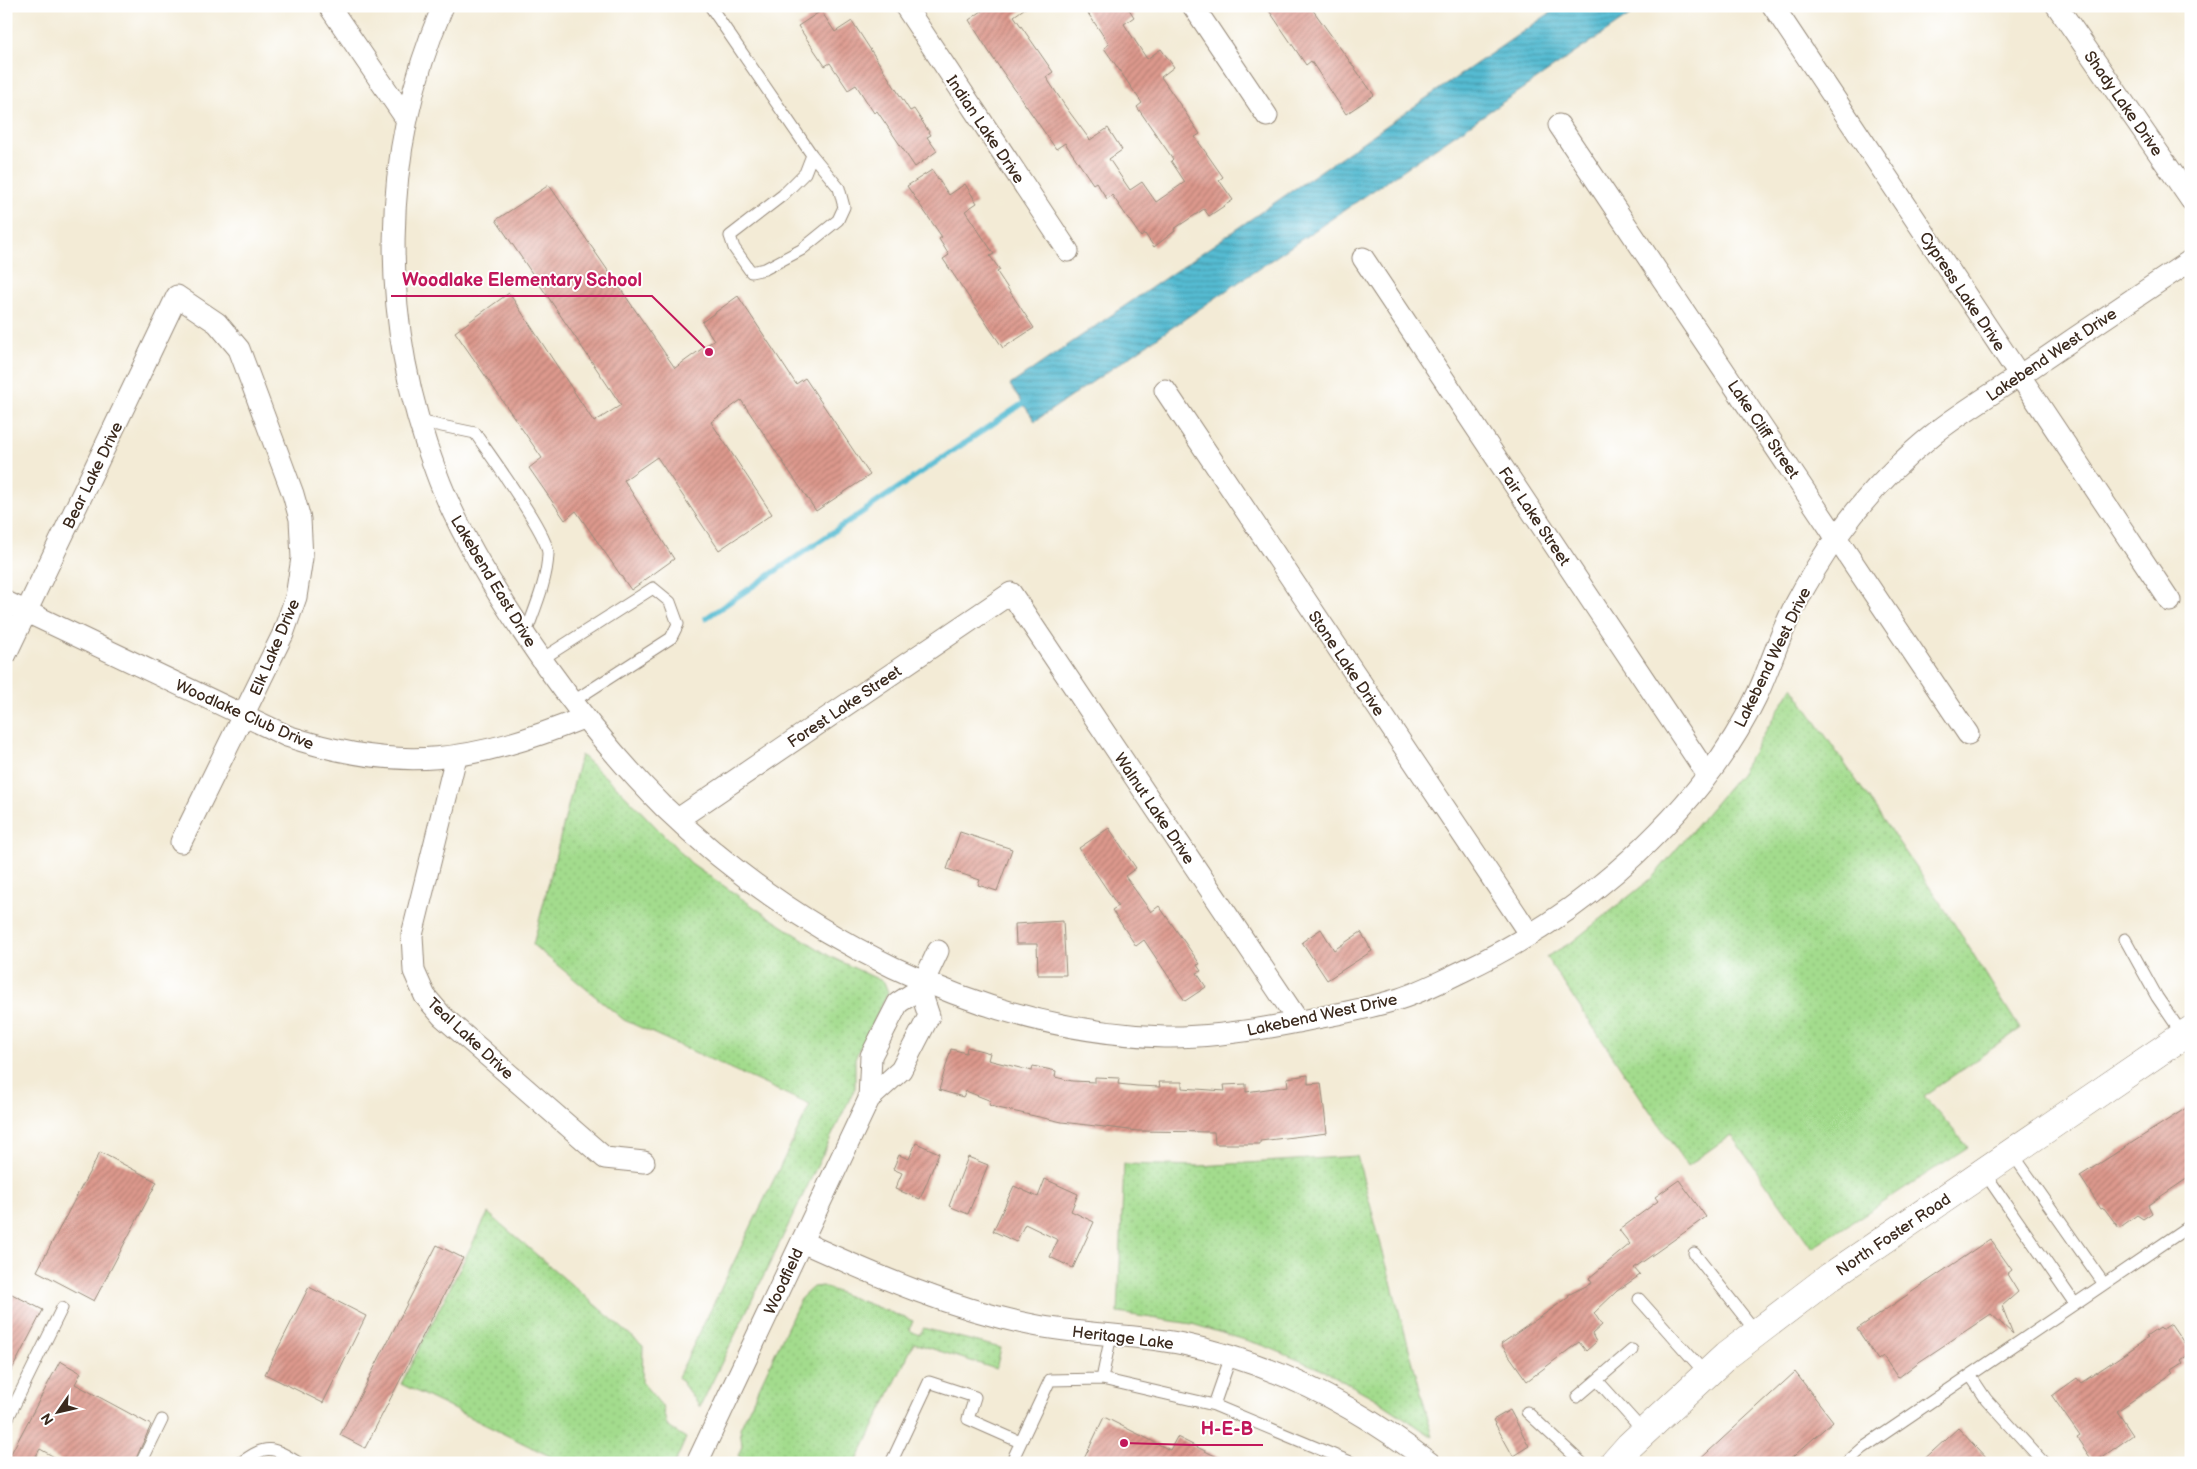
<svg xmlns="http://www.w3.org/2000/svg" width="2197" height="1469" font-family="'Balsamiq Sans',sans-serif">
<defs>
<pattern id="grass-dots" width="8" height="8" patternUnits="userSpaceOnUse" patternTransform="scale(1.25)"><rect width="8" height="8" fill="#a3dc8d"/><path d="M2 2h.1M6 6h.1" fill="none" stroke="#8dbd79" stroke-width="1.8" stroke-linecap="round"/></pattern>
<pattern id="water-rules" width="6" height="5" patternUnits="userSpaceOnUse" patternTransform="scale(1.25)"><rect width="6" height="5" fill="#54bbd2"/><path d="M0 2.5h6" fill="none" stroke="#4798aa"/></pattern>
<pattern id="building-hatch" width="6" height="6" patternUnits="userSpaceOnUse" patternTransform="scale(1.25)"><rect width="6" height="6" fill="#dd998d"/><path d="M-1 1l2-2M0 6l6-6M5 7l2-2" fill="none" stroke="#b47d73"/></pattern>
</defs>
<rect width="100%" height="100%" fill="#fff"/>
<filter id="ink" filterUnits="userSpaceOnUse"><feTurbulence type="fractalNoise" baseFrequency=".02" numOctaves="2"/><feDisplacementMap in="SourceGraphic" scale="10" xChannelSelector="R" yChannelSelector="G"/><feConvolveMatrix kernelMatrix="1 2 1 2 8 2 1 2 1" color-interpolation-filters="sRGB"/></filter>
<filter id="wash" filterUnits="userSpaceOnUse"><feTurbulence type="fractalNoise" baseFrequency=".0096" numOctaves="4" result="noise"/><feDisplacementMap in="SourceGraphic" scale="20" xChannelSelector="R" yChannelSelector="G"/><feGaussianBlur stdDeviation="1.12" result="paint"/><feColorMatrix in="noise" values="0 0 0 0 0 0 0 0 0 0 0 0 0 0 0 0 0 1.4 0 .05"/><feComposite in="paint" operator="in"/></filter>
<g filter="url(#wash)">
<rect width="100%" height="100%" fill="#f3ebd6"/>
<path fill="url(#grass-dots)" stroke="#6f8356" d="M1792,687L1950,917L2020,1029L1924,1096L1968,1147L1812,1248L1731,1135L1687,1166L1546,957L1572,942L1652,878L1740,774Z
M581,755L621,791L691,863L764,914L831,957L884,982L888,992L855,1058V1088L700,1407L678,1377L810,1105L624,1020L533,945Z
M1357,1156L1433,1437L1374,1398L1327,1372L1265,1346L1192,1324L1118,1313L1124,1164L1200,1166Z
M488,1213L643,1346L642,1382L662,1406L667,1426L686,1438L675,1463H564L401,1384Z
M822,1286L913,1321L909,1330L919,1335L923,1328L1001,1348L996,1369L914,1343L856,1463H754L738,1456L742,1446L740,1428L801,1298L813,1287Z"/>
<path fill="url(#water-rules)" stroke="#487278" d="M1560,6H1639L1638,10L1035,421L1010,385Z"/>
<g fill="none" stroke-linecap="round" stroke-linejoin="round">
<path stroke="#54bbd2" stroke-width="5.5" d="M706,618L1028,400"/>
</g>
<g id="blocks">
<path fill="url(#building-hatch)" d="M989,6H1028L1014,16L1053,72L1046,77L1065,106L1090,140L1108,128L1122,150L1109,159L1130,190L1142,182L1156,202L1185,182L1171,161L1173,159L1137,107L1142,103L1104,48L1109,44L1083,6H1127L1134,17L1124,24L1147,59L1161,49L1174,67L1161,77L1200,134L1195,137L1223,177L1219,180L1233,200L1209,216L1204,209L1174,229L1175,231L1154,247L1145,234L1141,237L1112,195L1107,199L1096,182L1093,184L1065,143L1056,149L993,58L969,20Z
M1266,6H1310L1374,95L1346,114L1311,61L1306,65Z
M821,11L835,32L852,21L910,111L914,109L931,135L927,137L937,151L915,167L877,111L874,113L856,85L848,90L830,63L825,66L798,26Z
M932,170L949,195L965,184L977,203L965,211L994,254L990,256L1000,270L997,272L1034,328L1003,348L943,259L949,255L939,239L942,237L907,186Z
M549,185L675,368L714,340L702,322L738,296L796,384L805,378L870,475L816,511L741,400L711,422L772,514L719,550L657,457L624,480L674,559L631,590L576,511L565,520L529,468L542,458L455,332L509,293L594,422L621,405L496,220Z
M1109,828L1136,868L1125,876L1151,912L1159,906L1200,964L1197,965L1201,971L1197,973L1206,987L1185,1001L1144,940L1136,946L1112,910L1118,906L1079,848Z
M960,832L1012,849L997,891L978,885L980,880L947,869Z
M1063,921L1066,975H1038L1037,944H1016L1015,924Z
M1321,929L1334,950L1361,932L1372,951L1327,980L1302,942Z
M967,1047L990,1053L988,1060L1032,1071L1033,1066L1056,1071L1055,1077L1072,1081L1095,1082V1077L1119,1078L1118,1084L1137,1086L1160,1087L1159,1082H1182V1088L1225,1091L1224,1085L1246,1084V1092L1288,1086L1287,1078L1308,1075V1084L1321,1083L1327,1133L1260,1141V1144H1215L1214,1132L1138,1131L1062,1122L998,1108L989,1105L991,1101L966,1091L963,1097L939,1090L951,1049L966,1053Z
M2191,1105V1176L2148,1205L2152,1213L2143,1219L2137,1215L2119,1228L2104,1208L2101,1209L2080,1176Z
M916,1143L939,1153L920,1199L895,1189L902,1173L893,1169L899,1155L909,1159Z
M100,1152L157,1182L94,1301L37,1271Z
M968,1157L988,1165L968,1214L949,1206Z
M1045,1179L1078,1194L1071,1211L1094,1222L1073,1268L1050,1257L1058,1240L1025,1224L1016,1242L993,1231L1014,1186L1038,1197Z
M1679,1180L1706,1217L1634,1268L1640,1275L1617,1291L1594,1313L1602,1325L1592,1334L1596,1342L1586,1351L1579,1342L1527,1381L1501,1344L1569,1297L1568,1295L1592,1283L1589,1278L1630,1244L1619,1230L1658,1201L1655,1197Z
M1990,1239L2012,1270L2007,1274L2018,1292L2002,1306L2013,1334L1991,1314L1916,1364L1898,1378L1883,1356L1878,1360L1857,1329Z
M437,1245L463,1258L365,1448L340,1435Z
M309,1287L366,1316L323,1403L265,1374Z
M6,1291L43,1310L6,1381Z
M2171,1324L2191,1353L2181,1360L2183,1363L2172,1370L2173,1373L2117,1411L2133,1435L2094,1463L2077,1438L2080,1436L2052,1396L2077,1378L2081,1383L2148,1338L2146,1337L2159,1328L2161,1330Z
M60,1361L81,1373L75,1384L151,1425L134,1463H65L40,1449L32,1463H6Z
M1795,1372L1833,1421L1786,1463H1696Z
M1510,1410L1529,1446L1513,1456L1493,1420Z
M1104,1417L1170,1450L1177,1437L1229,1463H1082Z
M1958,1428L1991,1463H1920Z"/>
</g>
</g>
<g filter="url(#ink)">
<use href="#blocks" fill-opacity="0" stroke="#978a7a" stroke-width="1"/>
<g fill="none" stroke-linecap="round" stroke-linejoin="round">
<defs>
<path id="service" d="M710,6L812,155L839,188L844,207L838,220L801,250L765,269L751,272L734,248L730,236L783,195L805,173L812,155
M418,421L475,433C489,454 549,535 548,554C547,582 534,610 525,636
M542,659L653,588L670,602L678,624L671,638L572,702
M2125,939L2157,997L2183,1035
M2012,1153L2104,1284
M1984,1172L2075,1304
M1694,1253L1757,1333
M1639,1299L1706,1374
M1632,1350L1597,1380L1644,1432
M1970,1375L1986,1399L2044,1463
M1102,1379L1111,1335
M1577,1397L1597,1380
M1214,1405L1231,1356
M1527,1412L1582,1463
M6,1422L62,1308
M141,1463L162,1420
M240,1463C267,1444 271,1446 299,1463
M891,1463L929,1382L975,1397L968,1419L1020,1442
M1011,1463L1050,1380L1102,1379L1214,1405L1353,1463
M1846,1463L1863,1448L2191,1225"/>
<path id="minor" d="M329,6L407,120
M443,6C379,154 379,322 436,472C460,538 506,609 547,667C582,716 621,764 664,807C795,934 978,1031 1164,1037C1211,1038 1270,1028 1317,1018C1344,1013 1372,1007 1399,999C1421,992 1442,981 1463,971C1518,945 1570,912 1616,872C1671,824 1724,764 1756,697C1770,668 1779,636 1794,607C1807,582 1822,557 1838,535C1865,497 1899,462 1935,433C1964,410 1997,391 2028,370C2082,333 2136,297 2191,260
M905,6L1068,251
M1193,6L1267,116
M1773,6L2170,601
M2057,6L2191,200
M1559,125L1968,734
M1363,258L1707,774
M1165,390L1530,935
M6,602L287,736C400,774 474,762 583,718
M6,654L177,296L217,323L239,349L293,494L300,519L302,558L296,597L283,634L181,842
M456,757L412,935L414,971L425,996L442,1016L605,1158L644,1162
M678,819L1011,593L1299,1022
M920,989L938,951
M869,1099L871,1056L898,1003L920,989
M802,1242C877,1276 952,1309 1033,1325C1082,1335 1134,1334 1183,1344C1274,1363 1357,1406 1430,1463
M697,1463L869,1099L901,1070L929,1016L920,989"/>
<path id="secondary" d="M1614,1463L1629,1446L1726,1356L1831,1276L2191,1030"/>
</defs>
<use href="#service" stroke="#978a7a" stroke-width="13"/>
<use href="#minor" stroke="#978a7a" stroke-width="23"/>
<use href="#secondary" stroke="#978a7a" stroke-width="29"/>
<use href="#service" stroke="#fff" stroke-width="11"/>
<use href="#minor" stroke="#fff" stroke-width="21"/>
<use href="#secondary" stroke="#fff" stroke-width="28"/>
</g>
</g>
<g text-anchor="middle" stroke-width="4" stroke-linejoin="round" paint-order="stroke">
<g font-size="16" fill="#3b2a1e" stroke="#fff">
<text transform="translate(2124 103) rotate(55)" y="6">Shady Lake Drive</text>
<text transform="translate(986 129) rotate(56)" y="6">Indian Lake Drive</text>
<text transform="translate(1963 291) rotate(56)" y="6">Cypress Lake Drive</text>
<text transform="translate(2051 354) rotate(-34)" y="6">Lakebend West Drive</text>
<text transform="translate(1764 429) rotate(56)" y="6">Lake Cliff Street</text>
<text transform="translate(92 475) rotate(-64)" y="6">Bear Lake Drive</text>
<text transform="translate(1535 516) rotate(56)" y="6">Fair Lake Street</text>
<text transform="translate(494 581) rotate(59)" y="6">Lakebend East Drive</text>
<text transform="translate(274 647) rotate(-67)" y="6">Elk Lake Drive</text>
<text transform="translate(1772 657) rotate(-64)" y="6">Lakebend West Drive</text>
<text transform="translate(1347 663) rotate(56)" y="6">Stone Lake Drive</text>
<text transform="translate(844 706) rotate(-34)" y="6">Forest Lake Street</text>
<text transform="translate(245 714) rotate(24)" y="6">Woodlake Club Drive</text>
<text transform="translate(1155 808) rotate(56)" y="6">Walnut Lake Drive</text>
<text transform="translate(1322 1014) rotate(-12)" y="6">Lakebend West Drive</text>
<text transform="translate(471 1038) rotate(43)" y="6">Teal Lake Drive</text>
<text transform="translate(1893 1234) rotate(-34)" y="6">North Foster Road</text>
<text transform="translate(783 1281) rotate(-65)" y="6">Woodfield</text>
<text transform="translate(1123 1337) rotate(7)" y="6">Heritage Lake</text>
</g>
</g>
<path fill="none" stroke="#c2185b" stroke-width="2" d="M709 352L652 296H391M1124 1443L1191 1445H1263"/>
<g fill="#c2185b" stroke="#fff" stroke-width="2">
<circle cx="709" cy="352" r="5"/>
<circle cx="1124" cy="1443" r="5"/>
</g>
<g font-size="18" text-anchor="middle" font-weight="bold" fill="#c2185b" stroke="#fff" stroke-width="4" stroke-linejoin="round" paint-order="stroke">
<text x="522" y="286">Woodlake Elementary School</text>
<text x="1227" y="1435">H-E-B</text>
</g>
<rect width="2197" height="1469" fill="none" stroke="#fff" stroke-width="25"/>
<g transform="translate(58 1412) rotate(236)" stroke="#ffffff" stroke-width="4" paint-order="stroke">
<path d="M0-4L9 19L0 12L-9 19Z" fill="#3b2a1e"/>
<text y="-8" font-size="14" font-weight="bold" text-anchor="middle" fill="#3b2a1e">N</text>
</g>
</svg>
